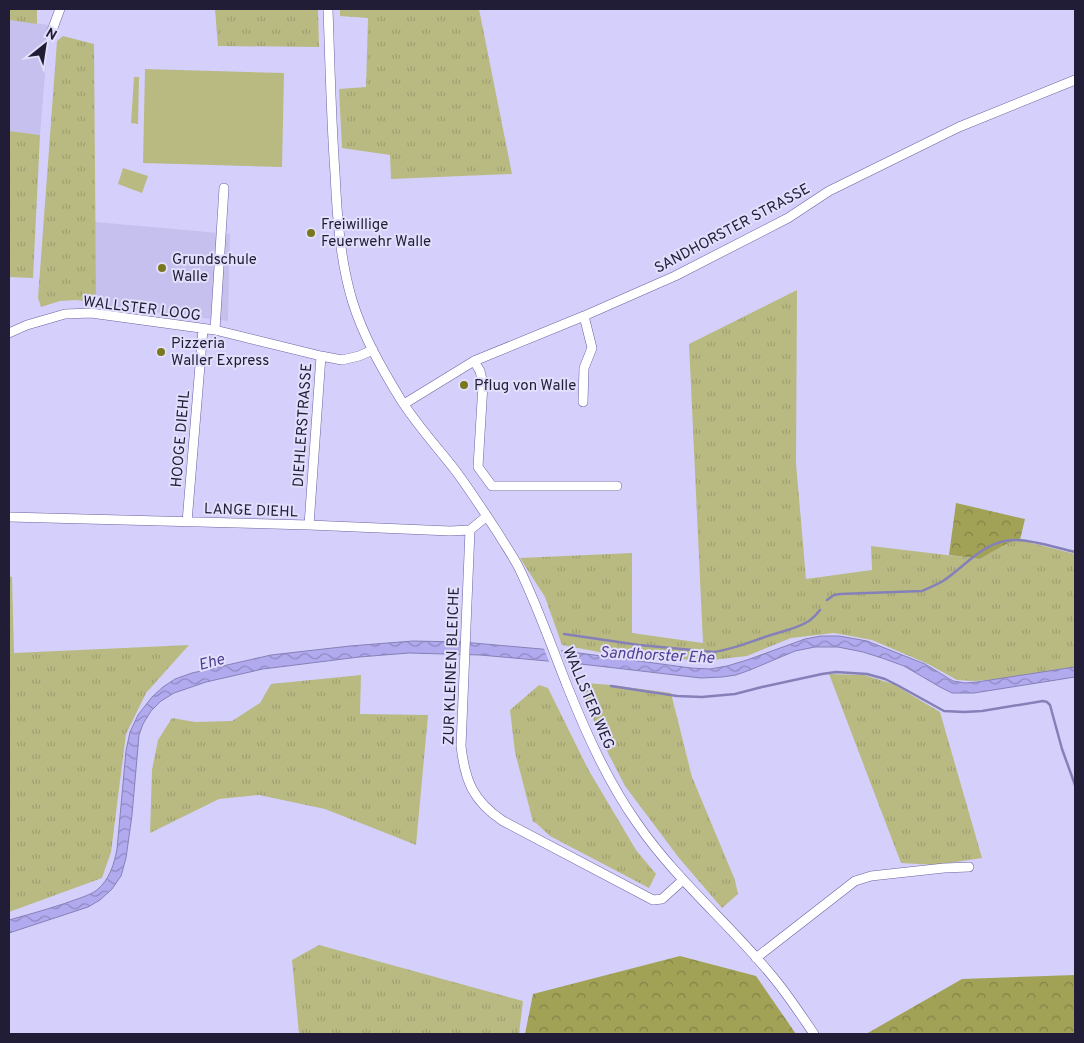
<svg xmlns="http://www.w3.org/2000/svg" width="1084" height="1043" font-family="Overpass,sans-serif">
<defs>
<pattern id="grass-tufts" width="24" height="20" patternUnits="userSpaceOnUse" patternTransform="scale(1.25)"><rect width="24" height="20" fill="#b9ba82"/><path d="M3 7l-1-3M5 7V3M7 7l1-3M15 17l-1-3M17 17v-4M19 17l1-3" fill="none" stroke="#9f9f71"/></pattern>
<pattern id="forest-crowns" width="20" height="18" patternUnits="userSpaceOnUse" patternTransform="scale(1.25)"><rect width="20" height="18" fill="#a1a256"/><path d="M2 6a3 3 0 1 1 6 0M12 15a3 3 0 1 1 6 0" fill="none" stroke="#838348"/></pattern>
<pattern id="water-waves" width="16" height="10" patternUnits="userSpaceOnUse" patternTransform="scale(1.25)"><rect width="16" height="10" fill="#b2aaef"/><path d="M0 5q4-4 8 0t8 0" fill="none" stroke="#908ac2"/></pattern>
</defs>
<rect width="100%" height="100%" fill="#d4d0fb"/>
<path fill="#c5c0ee" d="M9,20L49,25L40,135L9,131Z
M95,222L230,234L228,321L96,305Z"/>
<path fill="url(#grass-tufts)" d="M9,9H37V24L9,20Z
M215,9H318L319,47L218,46Z
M340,9H479L512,174L391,179L390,155L342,148L339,89L366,87L368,18L340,16Z
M63,36L94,44L96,302L75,300L60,301L41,307L38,298L57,41Z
M9,131L40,135L33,278L9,277Z
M797,290L796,463L806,579L872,570L871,546L980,559L1006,544L1020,540L1075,554V667L1027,677L975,681L957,680L928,664L872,640L834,633L791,638L747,656L704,661L604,653L562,645L545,597L520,558L632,553V633L703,643L689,344Z
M9,576L12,577L14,653L189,645L146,693L126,734L111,852L102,878L9,912Z
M829,674L864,675L893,684L940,712L982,858L936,865L901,863Z
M361,675L360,714L428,715L416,845L325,809L259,795L219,799L150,833L152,770L158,740L172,718L195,722L232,721L260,703L271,684Z
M586,683L611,685L671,693L692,777L735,880L738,894L722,908L679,858L625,786L601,739L582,690Z
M539,685L548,688L588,769L636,850L656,874L649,888L550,836L536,823L533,822L515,752L510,710Z
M319,945L523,1001L519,1034H299L292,960Z"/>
<path fill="url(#forest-crowns)" d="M956,503L1025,519L1020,540L1006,544L980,559L949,555Z
M680,956L756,976L796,1034H525L533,994Z
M1075,975V1034H866L962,979Z"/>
<path fill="#b9ba82" d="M145,69L284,73L282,167L143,163Z
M134,77H139L138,124L131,123Z
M123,168L148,176L142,193L118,184Z"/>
<path fill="url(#water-waves)" stroke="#8680b8" d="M821,636H839L867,641L925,664L953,681L965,683L977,682L1075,667V677L974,693H952L940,687L904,666L882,658L863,652L838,647H815L795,651L750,670L736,675L722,677L701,678L581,664L480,655L409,653L359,657L263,669L206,682L174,693L161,701L151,711L143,724L139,735L132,815L126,858L121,876L112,889L100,900L88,907L9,933V920C34,913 59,906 83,897C88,895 93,893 97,890C110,879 114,864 117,849L126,751L130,732L138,715L152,697L163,687L175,679L192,673L271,655L350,646L413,641L462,642L564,651L691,668L710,669L727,666L747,660L805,639Z"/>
<path fill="#d4d0fb" d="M543,646L560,648L567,665L550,664Z"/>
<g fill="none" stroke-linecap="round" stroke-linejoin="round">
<path stroke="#8680b8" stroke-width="2.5" d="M827,600L834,595L840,594L922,591C929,588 936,585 943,581C966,566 984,540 1015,540C1034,540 1057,548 1075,552
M564,634L639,645L714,652C734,649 752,641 771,635C784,631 798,628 809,621C813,618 817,614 820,610
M611,686L677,696L702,697L735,694L762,687L822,674L836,672L867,674L885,679L897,685L944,711L964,712L982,711L1043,701L1047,702L1050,705L1062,749L1075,785"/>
<defs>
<path id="minor" d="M328,9C330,63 331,118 335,173C337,216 340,259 352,300C363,336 382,369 401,400C417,425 437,447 455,470C470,490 484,512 498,533C505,545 513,556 519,568C538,607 552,648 568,688C587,735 608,782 637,823C676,880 730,924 773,977C788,995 801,1015 814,1034
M50,36L60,9
M215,330L224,188
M9,333L27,325L65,314L91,313L215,330L321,356L342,360L359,356L373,350
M474,361L480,371L483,384L478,467L492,486H617
M583,402L584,368L592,348L584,316
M404,404L474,361L584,316L675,276L788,218L829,191L959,127L1075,80
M9,517L309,525L450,531L470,530L487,516
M187,522L203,329
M309,525L321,356
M470,530L461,746C465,781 473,801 503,821L653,900L662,899L683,880
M756,958L855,881L871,876L944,868L969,867"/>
</defs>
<use href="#minor" stroke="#6b62a2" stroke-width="10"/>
<use href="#minor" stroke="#fff" stroke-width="9"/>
</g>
<g fill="#79781f" stroke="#e2dffc" stroke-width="2">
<circle cx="311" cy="233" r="5"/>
<circle cx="162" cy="268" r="5"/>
<circle cx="161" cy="352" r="5"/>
<circle cx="464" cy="385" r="5"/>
</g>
<g text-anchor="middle" stroke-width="4" stroke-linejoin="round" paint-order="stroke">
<g font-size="15" fill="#211d37" stroke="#e2dffc" text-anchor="start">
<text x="321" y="229">Freiwillige<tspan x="321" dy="17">Feuerwehr Walle</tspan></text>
<text x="172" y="264">Grundschule<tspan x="172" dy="17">Walle</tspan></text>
<text x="171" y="348">Pizzeria<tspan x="171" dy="17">Waller Express</tspan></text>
<text x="474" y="390">Pflug von Walle</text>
</g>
<g font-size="15" fill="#211d37" stroke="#e2dffc">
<text transform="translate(732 228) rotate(-28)" y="5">SANDHORSTER STRASSE</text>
<text transform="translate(142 308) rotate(7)" y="5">WALLSTER LOOG</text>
<text transform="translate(302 425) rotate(-86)" y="5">DIEHLERSTRASSE</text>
<text transform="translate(180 439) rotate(-85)" y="5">HOOGE DIEHL</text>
<text transform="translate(251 510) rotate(2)" y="5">LANGE DIEHL</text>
<text transform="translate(451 666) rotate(-88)" y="5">ZUR KLEINEN BLEICHE</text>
<text transform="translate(589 698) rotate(67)" y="5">WALLSTER WEG</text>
</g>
<g font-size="16" font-style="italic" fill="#503f90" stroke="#e2dffc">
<text transform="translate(657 654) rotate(3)" y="6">Sandhorster Ehe</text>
<text transform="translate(211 661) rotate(-15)" y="6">Ehe</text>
</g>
</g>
<rect width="1084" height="1043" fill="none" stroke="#211d37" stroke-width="20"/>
<g transform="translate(45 45) rotate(30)" stroke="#e2dffc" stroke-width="4" paint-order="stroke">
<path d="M0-4L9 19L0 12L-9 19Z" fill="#211d37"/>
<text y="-8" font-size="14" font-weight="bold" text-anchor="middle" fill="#211d37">N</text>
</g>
</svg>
